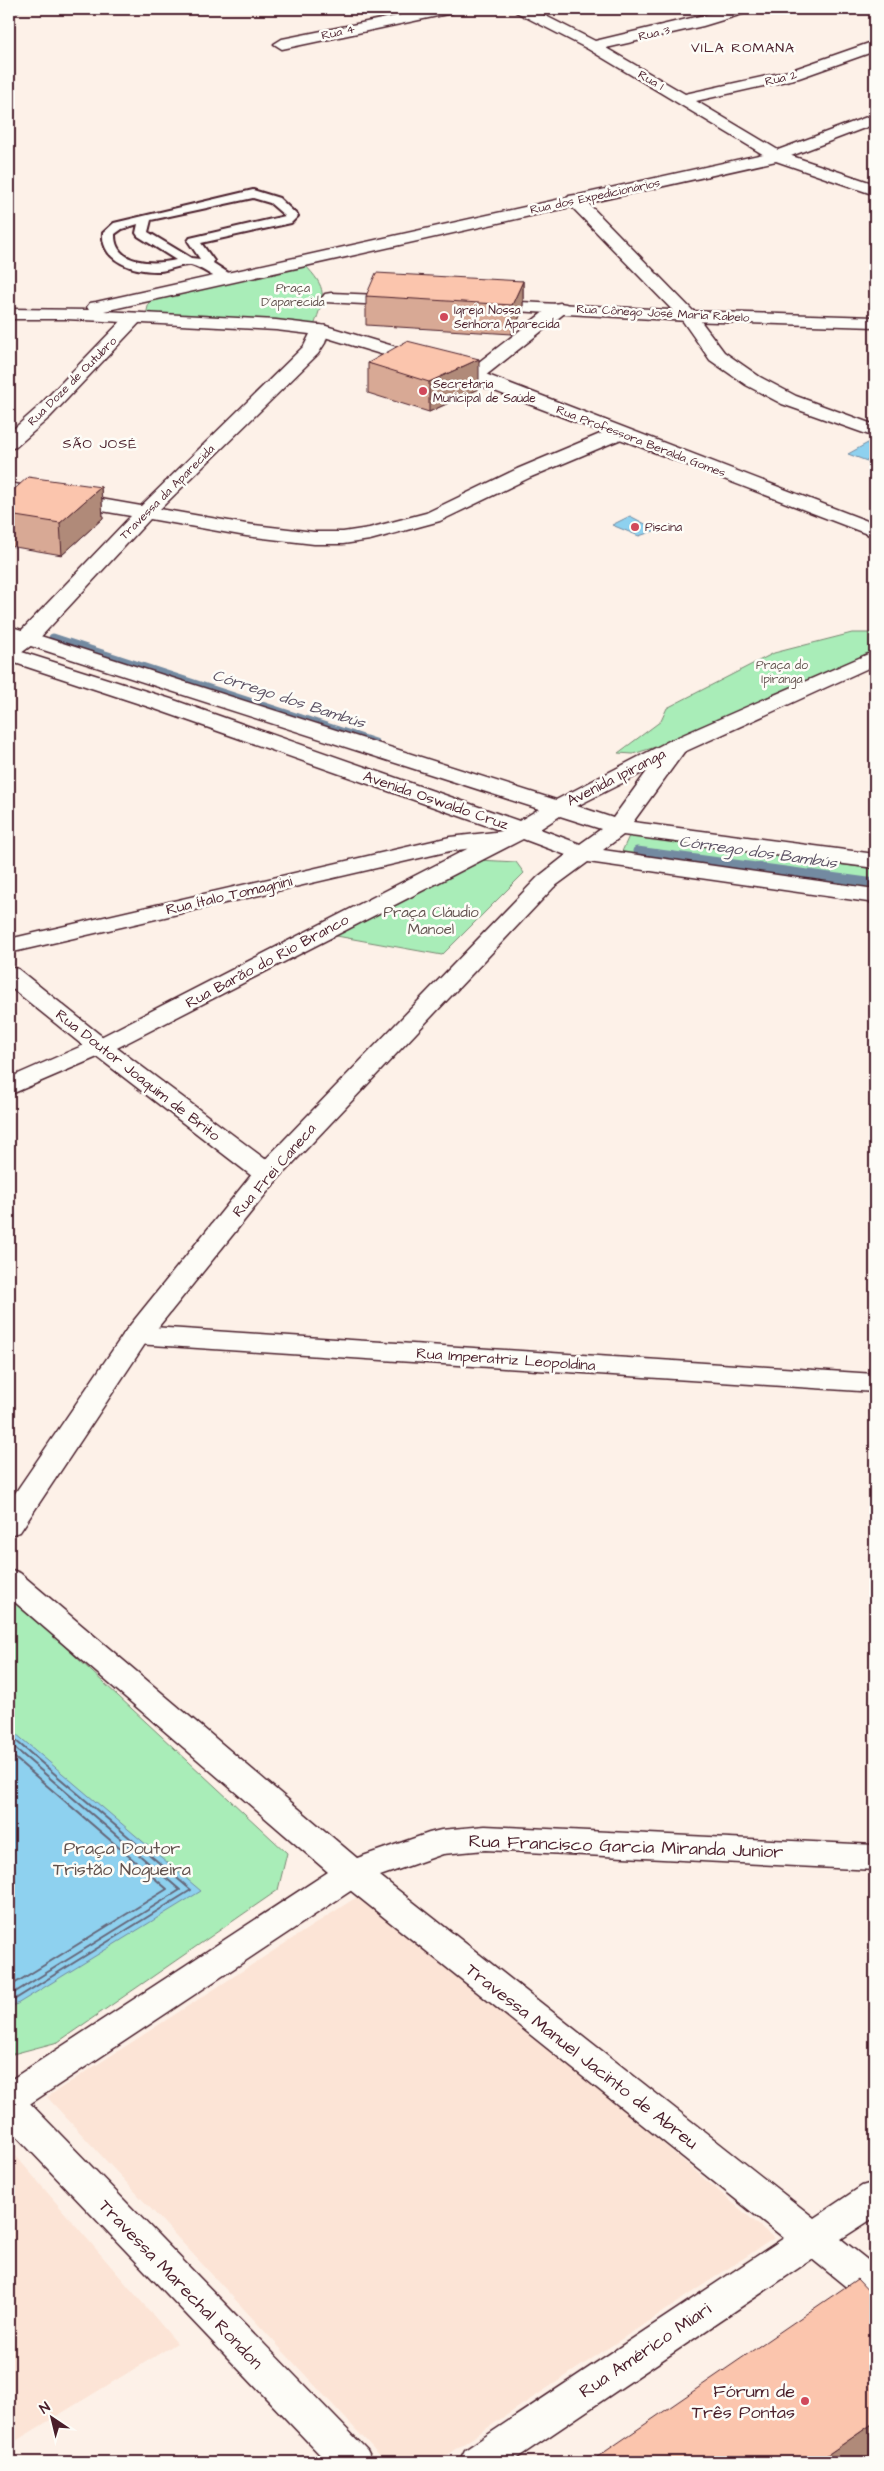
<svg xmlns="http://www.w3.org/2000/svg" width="884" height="2471" font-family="'Architects Daughter',sans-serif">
<rect width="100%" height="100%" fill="#fdf1e8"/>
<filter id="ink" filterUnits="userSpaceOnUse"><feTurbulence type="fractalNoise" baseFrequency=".02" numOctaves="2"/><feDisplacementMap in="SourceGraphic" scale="10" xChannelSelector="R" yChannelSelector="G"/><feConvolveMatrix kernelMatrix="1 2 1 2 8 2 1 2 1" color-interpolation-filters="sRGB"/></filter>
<g filter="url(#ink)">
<path fill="#fce4d6" d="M366,1891L774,2238L436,2462H386L47,2097Z
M9,2148L177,2343L9,2445Z"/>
<path fill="#a9edb8" stroke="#7a8672" d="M304,264C328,289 325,295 314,326L146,315L150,298Z
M852,633H875V656L662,745L633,754L618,753L661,721L667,708L774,653Z
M629,836L875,869V890L620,856Z
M479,860L516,862L524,873L442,955L331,935Z
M19,1604L287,1853L278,1890L58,2042L9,2055V1605Z"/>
<path fill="#8ed1ef" stroke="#738aa1" d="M875,439V464L848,454Z
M630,516L657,530L639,536L612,525Z
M9,1728L201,1891L9,2009Z"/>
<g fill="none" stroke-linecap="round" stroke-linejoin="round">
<path stroke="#656679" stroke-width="2" d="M9,1735L191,1890L9,2003
M9,1743L180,1890L9,1996
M9,1753L167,1889L9,1987"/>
<path stroke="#738aa1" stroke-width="7" d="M9,10L17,9"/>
<path stroke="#738aa1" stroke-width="9" d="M53,638L375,743
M637,851L875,883"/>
<defs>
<path id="service" d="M253,190L279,198L298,216L291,223L201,243L214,261L213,263L230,274L231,277L230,280C218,283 204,268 191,265C181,264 170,270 160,271C135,272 101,262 103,233L114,223ZM253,198L270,203L285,216L190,238L188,241L200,259L191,258L148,232L151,220ZM138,224L136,233L138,236L176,260C154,265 114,265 115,234L122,229Z"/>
<path id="pedestrian" d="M560,303L566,304L569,308L566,312L480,380H466L464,376L466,372L554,304Z"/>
<path id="minor" d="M431,9H459L452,13L282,49L274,44L282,39Z
M514,9H532L595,41L729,9H751L749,12L703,26L606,48L685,94L789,71L875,41V51L799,78L696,101L778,150L875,114V124L783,159H771L588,49L516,12Z
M575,195L581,196L694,312L724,352L760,377L796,396L875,425V437L782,404L746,385L710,360L682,320L569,204L567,200L569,196Z
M134,313L140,314L143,318L140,322L50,417L16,447L9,449V433L36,409L128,314Z
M320,325L326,326L329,330L325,343L318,354L160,509L246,524L314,532H343L369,528L426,513L517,469L612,429H626L629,433L626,437L531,477L440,521L370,540L343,544H314L246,536L150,519L36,642L17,656L9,657V641L20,632L131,516L9,495V483L141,506L304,346L314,326Z
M137,1326L875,1374V1392L137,1344L127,1341L123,1335L127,1329Z"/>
<path id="tertiary" d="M777,151L875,184V195L776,161L104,311L276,320L326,326L480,372L875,524V537L466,380L318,335L276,330L66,319H9V309L89,310L87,307L90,303L96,302Z
M331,293L402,296L408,297L411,301L408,305L402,306L325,302L322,298L325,294Z
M485,300L688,311L875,317V327L688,321L479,309L476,305L479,301Z
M504,831L512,833L516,838L512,843L450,851L9,953V939L450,837Z
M9,967L18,969L109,1042L277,1168L280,1174L277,1180L267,1182L257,1180L91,1052L9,986Z
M485,1826L875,1845V1870L485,1850L443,1854L380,1876L814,2218L862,2186L875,2182V2217L841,2239L875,2266V2304L861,2299L812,2259L511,2462H459L465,2450L784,2238L340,1882L335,1873L340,1864L429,1833L441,1830Z
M9,2091L22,2095L367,2450L373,2462H327L9,2128Z"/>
<path id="secondary" d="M9,626L556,800L669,741L875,651V665L684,752L633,822L875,854V868L623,835L603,850L875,889V903L588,862L554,887L277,1180L147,1341L20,1532L9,1535V1502L127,1329L257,1168L538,877L566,855L523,839L109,1052L9,1095V1078L91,1042L502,831L155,709L9,661V648L171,699L519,821L539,809L9,639ZM648,770L613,818L577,806ZM560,816L601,829L580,844L540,829Z
M9,1569L20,1573L364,1864L369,1873L364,1882L22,2109L9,2113V2081L328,1872L9,1597Z"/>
</defs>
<use href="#service" stroke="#4a1f2b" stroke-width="4"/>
<use href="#pedestrian" stroke="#4a1f2b" stroke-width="3"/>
<use href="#minor" stroke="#4a1f2b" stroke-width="3"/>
<use href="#tertiary" stroke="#4a1f2b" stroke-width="3"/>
<use href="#secondary" stroke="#4a1f2b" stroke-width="3"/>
<use href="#service" fill="#fdfcf7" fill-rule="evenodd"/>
<use href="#pedestrian" fill="#fdfcf7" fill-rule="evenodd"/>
<use href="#minor" fill="#fdfcf7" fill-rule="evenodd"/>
<use href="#tertiary" fill="#fdfcf7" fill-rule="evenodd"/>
<use href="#secondary" fill="#fdfcf7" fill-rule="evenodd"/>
</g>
<path fill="#d8a995" stroke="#4a1f2b" d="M523,281V309L512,334L366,325V296Z
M368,363L479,389L429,412L368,393Z
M101,487L103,518L62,555L9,546V494Z"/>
<path fill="#b08a79" stroke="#4a1f2b" d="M523,281V309L512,334V305Z
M479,359V389L429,412V382Z
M101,487L103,518L62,555L60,523Z
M875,2422V2459L870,2462H817Z"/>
<path fill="#fbc5ad" stroke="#4a1f2b" d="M376,273L523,281L512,305L366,296Z
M407,341L479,359L429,382L368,363Z
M28,477L101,487L60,523L9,515V494Z
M857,2279L875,2298V2422L817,2462H590Z"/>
</g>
<g fill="#d1495b" stroke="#fdfcf7" stroke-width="2">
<circle cx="444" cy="317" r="5"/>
<circle cx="423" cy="391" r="5"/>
<circle cx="635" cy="527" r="5"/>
<circle cx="805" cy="2401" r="5"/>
</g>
<g text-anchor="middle" stroke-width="5" stroke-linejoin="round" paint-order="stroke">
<g font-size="12" fill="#4a1f2b" stroke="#fdfcf7">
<text transform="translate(338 32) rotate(-12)" y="4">Rua 4</text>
<text transform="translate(654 33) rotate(-13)" y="4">Rua 3</text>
<text transform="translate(781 78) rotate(-13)" y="4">Rua 2</text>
<text transform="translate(651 80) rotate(30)" y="4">Rua 1</text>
<text transform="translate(595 196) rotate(-12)" y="4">Rua dos Expedicionários</text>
<text transform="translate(663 313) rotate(3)" y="4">Rua Cônego José Maria Rabelo</text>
<text transform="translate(72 381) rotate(-45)" y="4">Rua Doze de Outubro</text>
<text transform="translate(641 441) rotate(21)" y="4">Rua Professora Beralda Gomes</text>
<text transform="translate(167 492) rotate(-45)" y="4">Travessa da Aparecida</text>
</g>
<g font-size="12" fill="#62524e" stroke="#fdfcf7">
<text x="293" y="292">Praça<tspan x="293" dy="14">D'aparecida</tspan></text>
<text x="782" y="669">Praça do<tspan x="782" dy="14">Ipiranga</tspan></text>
</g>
<g font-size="12" fill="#4a1f2b" stroke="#fdfcf7" text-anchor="start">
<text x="454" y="314">Igreja Nossa<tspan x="454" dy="14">Senhora Aparecida</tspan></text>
<text x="433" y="388">Secretaria<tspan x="433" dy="14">Municipal de Saúde</tspan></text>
<text x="645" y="531">Piscina</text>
</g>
<g font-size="14" letter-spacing="1" fill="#4a1f2b" stroke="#fdfcf7">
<text x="743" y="52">VILA ROMANA</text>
<text x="100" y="448">SÃO JOSÉ</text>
</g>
<g font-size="15" fill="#4a1f2b" stroke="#fdfcf7">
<text transform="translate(616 777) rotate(-27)" y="5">Avenida Ipiranga</text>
<text transform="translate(436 800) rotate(19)" y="5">Avenida Oswaldo Cruz</text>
<text transform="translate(229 895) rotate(-13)" y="5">Rua Ítalo Tomagnini</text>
<text transform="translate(267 961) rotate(-28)" y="5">Rua Barão do Rio Branco</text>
<text transform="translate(138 1075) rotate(38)" y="5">Rua Doutor Joaquim de Brito</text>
<text transform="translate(274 1170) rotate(-49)" y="5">Rua Frei Caneca</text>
<text transform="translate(506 1359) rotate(4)" y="5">Rua Imperatriz Leopoldina</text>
</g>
<g font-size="15" fill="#62524e" stroke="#fdfcf7">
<text x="431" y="917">Praça Cláudio<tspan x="431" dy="17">Manoel</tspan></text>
</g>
<g font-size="16" font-style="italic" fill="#5e5466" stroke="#fdfcf7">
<text transform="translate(289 698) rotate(18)" y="6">Córrego dos Bambús</text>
<text transform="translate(758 851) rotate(8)" y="6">Córrego dos Bambús</text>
</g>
<g font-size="18" fill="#4a1f2b" stroke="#fdfcf7">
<text transform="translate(626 1846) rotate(2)" y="6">Rua Francisco Garcia Miranda Junior</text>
<text transform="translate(582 2056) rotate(38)" y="6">Travessa Manuel Jacinto de Abreu</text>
<text transform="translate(181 2284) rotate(46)" y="6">Travessa Marechal Rondon</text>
<text transform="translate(645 2350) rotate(-34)" y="6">Rua Américo Miari</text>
</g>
<g font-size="18" fill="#62524e" stroke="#fdfcf7">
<text x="122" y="1854">Praça Doutor<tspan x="122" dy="21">Tristão Nogueira</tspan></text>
</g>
<g font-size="18" fill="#4a1f2b" stroke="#fdfcf7" text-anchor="end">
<text x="795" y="2397">Fórum de<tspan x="795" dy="21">Três Pontas</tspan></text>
</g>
</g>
<rect width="884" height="2471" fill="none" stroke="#fdfcf7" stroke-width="30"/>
<rect x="15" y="15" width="854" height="2441" fill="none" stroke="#4a1f2b" stroke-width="2" filter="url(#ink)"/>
<g transform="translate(52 2418) rotate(325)" stroke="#fdfcf7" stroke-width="4" paint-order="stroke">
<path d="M0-4L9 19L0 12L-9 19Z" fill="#4a1f2b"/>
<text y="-8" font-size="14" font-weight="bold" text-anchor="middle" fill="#4a1f2b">N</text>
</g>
</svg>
